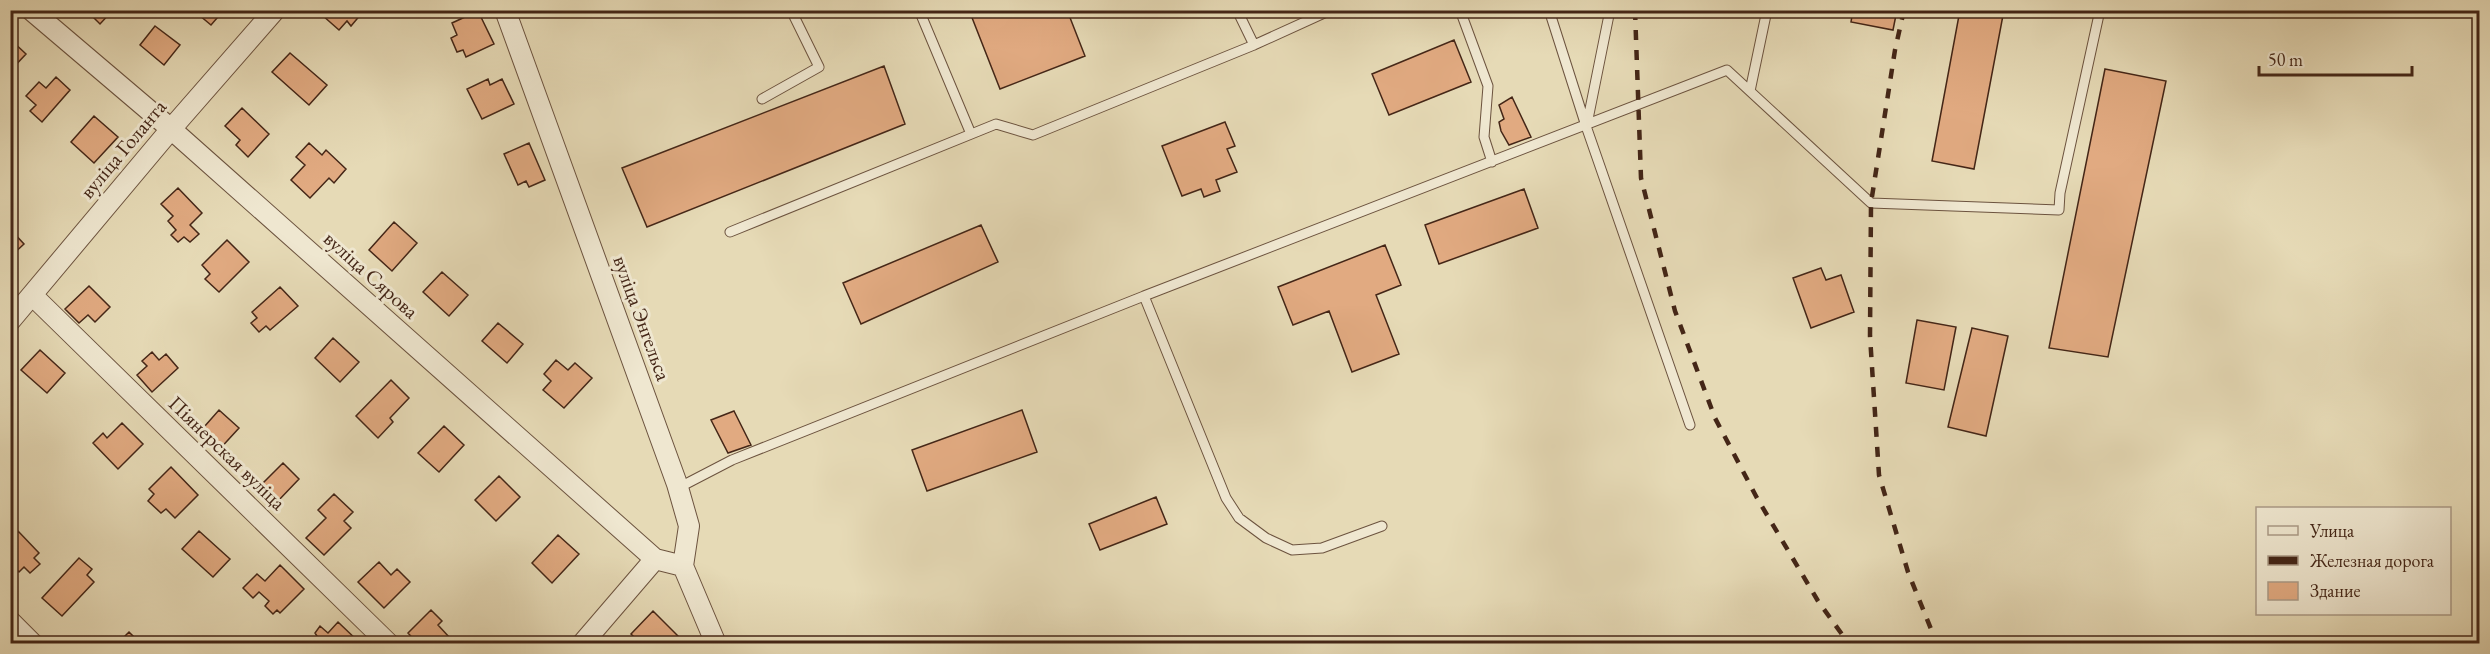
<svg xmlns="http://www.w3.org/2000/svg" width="2490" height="654" font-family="'EB Garamond',serif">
<rect width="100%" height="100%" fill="#e6dab6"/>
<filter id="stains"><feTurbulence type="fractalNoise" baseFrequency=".00333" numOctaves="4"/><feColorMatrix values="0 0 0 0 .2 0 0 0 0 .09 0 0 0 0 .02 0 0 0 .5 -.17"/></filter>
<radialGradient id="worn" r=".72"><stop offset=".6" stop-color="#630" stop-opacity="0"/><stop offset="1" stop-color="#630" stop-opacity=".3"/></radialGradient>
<path fill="#e1aa81" stroke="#442617" stroke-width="1.5" d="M86,10H113L100,24Z
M193,10H224L211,25Z
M327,10H360L362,13L351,26L347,21L339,30L322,15Z
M969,10H1067L1085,56L1000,89Z
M1853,10H1897L1893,30L1851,22Z
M1960,10H2004L1974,169L1932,161Z
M478,11L494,44L466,57L463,50L457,52L451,38L457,35L452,23Z
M155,26L180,45L164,65L140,45Z
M10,39L26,54L10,71Z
M1454,40L1471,82L1389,115L1372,74Z
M290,53L327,85L309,105L272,72Z
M884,66L905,124L647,227L622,168Z
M2105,69L2166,81L2108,357L2049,348Z
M56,77L70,90L42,122L30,111L36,105L26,96L39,82L46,88Z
M488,79L490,85L502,79L514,104L482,119L467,89Z
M1512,97L1531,137L1509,145L1501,131L1499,122L1504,119L1499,105Z
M242,108L269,134L248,157L236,145L240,140L225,126Z
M94,116L118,137L94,163L71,142Z
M1225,122L1235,146L1227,149L1237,172L1216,180L1220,191L1204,197L1201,189L1182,196L1162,146Z
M309,143L322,155L326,150L346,169L334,183L329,178L310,198L291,180L305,165L296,157Z
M529,143L545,180L529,187L526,181L518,185L504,154Z
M178,188L202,213L190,225L199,234L190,242L184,237L178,242L171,235L176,230L168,221L173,216L161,204Z
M1524,189L1538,228L1439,264L1425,225Z
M10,219L17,227L12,231L24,244L10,257Z
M394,222L417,243L392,271L369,250Z
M981,225L998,262L861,324L843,283Z
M227,240L249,262L219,292L205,279L210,274L202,265Z
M1385,245L1401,285L1376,295L1399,354L1352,372L1329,311L1293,325L1278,287Z
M1821,268L1826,280L1841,275L1854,312L1811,328L1793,278Z
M442,272L468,295L449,316L423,292Z
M89,286L110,307L95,322L88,315L79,323L65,309Z
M280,287L298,306L270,330L266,326L259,332L251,323L257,318L252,312Z
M1917,320L1956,327L1944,390L1906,383Z
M498,323L523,344L507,363L482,341Z
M1972,328L2008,336L1986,436L1948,427Z
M333,338L359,362L340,382L315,358Z
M40,350L65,373L47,393L21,370Z
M152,352L159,360L166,354L178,368L152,392L137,375L147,366L142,361Z
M556,360L568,370L575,363L592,378L564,408L543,390L551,381L544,374Z
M391,380L409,398L390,418L393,422L378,438L356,416Z
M219,410L239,428L217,452L197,435Z
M1022,410L1037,452L927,491L912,450Z
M734,411L751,445L728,453L711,420Z
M122,423L143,444L118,469L93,443L103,433L107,438Z
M444,426L464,445L439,472L418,453Z
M283,463L299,479L278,501L261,485Z
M171,467L198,495L175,518L166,509L161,513L148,501L154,494L149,489Z
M499,476L520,497L496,521L475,500Z
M334,494L353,512L344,521L351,528L324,555L306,538L326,518L318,510Z
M1156,497L1167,524L1100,550L1089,524Z
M18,531L39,553L34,558L40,564L30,573L24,567L19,572L10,563V539Z
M199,531L230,559L213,577L182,549Z
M558,535L579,554L552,583L532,563Z
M79,558L92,569L87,575L94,582L62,616L42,598Z
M379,562L391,575L397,569L410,582L384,608L358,582Z
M280,565L304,589L280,613L277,610L273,614L265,606L269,601L259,592L253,598L243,588L257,574L265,581Z
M431,610L442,621L438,625L450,638L445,644H418L408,633Z
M653,611L678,636L671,644H641L631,634Z
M338,622L361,644H322L315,633L320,626L328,633Z
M129,632L141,644H117Z"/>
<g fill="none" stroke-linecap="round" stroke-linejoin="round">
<defs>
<path id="service" d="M919,10L971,134
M1237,10L1254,45L1331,10
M1460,10L1488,86L1484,137L1492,162
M1549,10L1586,126L1690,425
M1750,91L1767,10
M762,99L819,67L791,10
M1587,124L1610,10
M730,232L996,124L1033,135L1254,45
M1144,296L1727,70L1871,203L2059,210L2060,193L2100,10
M678,488L732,460L1144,296L1226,498L1239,518L1266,538L1292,550L1322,548L1382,526"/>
<path id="minor" d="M31,10L171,129L655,559L683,566
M505,10L677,484L689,526L683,566L716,644
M33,296L389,644
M10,321L171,129L275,10
M10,621L33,644
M582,644L655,559"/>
</defs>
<use href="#service" stroke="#6c533f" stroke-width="11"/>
<use href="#minor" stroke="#6c533f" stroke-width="22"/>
<use href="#service" stroke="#efe7d0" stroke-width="9"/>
<use href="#minor" stroke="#efe7d0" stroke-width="20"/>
<path stroke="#442617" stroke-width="4.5" stroke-dasharray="10 10" stroke-linecap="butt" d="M1635,10L1641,178L1675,311L1715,418L1757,498L1818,601L1849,644
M1904,10L1895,50L1871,203L1870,336L1879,475L1908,572L1937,644"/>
</g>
<g text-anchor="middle" stroke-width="6" stroke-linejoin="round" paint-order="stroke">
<g font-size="21" fill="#442617" stroke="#efe7d0">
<text transform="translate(123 149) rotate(-50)" y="7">вуліца Голанта</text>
<text transform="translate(371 275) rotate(42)" y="7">вуліца Сярова</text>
<text transform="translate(642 318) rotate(70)" y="7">вуліца Энгельса</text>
<text transform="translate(227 453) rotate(44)" y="7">Піянерская вуліца</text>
</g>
</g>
<rect width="2490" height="654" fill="none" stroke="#e6dab6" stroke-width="36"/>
<rect x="12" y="12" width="2466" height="630" fill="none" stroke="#442617" stroke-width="3"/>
<rect x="18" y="18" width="2454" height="618" fill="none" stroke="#442617" stroke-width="1.5"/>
<rect x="2256" y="507" width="195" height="108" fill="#efe7d0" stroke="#ab9a86" stroke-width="1.5"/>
<rect x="2268" y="526" width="30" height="9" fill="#efe7d0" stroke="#ab9a86" stroke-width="1.5"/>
<text x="2310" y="537" font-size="18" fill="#442617">Улица</text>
<rect x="2268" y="556" width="30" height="9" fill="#442617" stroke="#ab9a86" stroke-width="1.5"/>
<text x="2310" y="567" font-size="18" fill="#442617">Железная дорога</text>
<rect x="2268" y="582" width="30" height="18" fill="#e1aa81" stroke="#ab9a86" stroke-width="1.5"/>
<text x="2310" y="597" font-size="18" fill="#442617">Здание</text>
<path d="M2259 66v9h153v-9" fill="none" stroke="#442617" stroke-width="3"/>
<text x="2268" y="66" font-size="18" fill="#442617" stroke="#efe7d0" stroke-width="4.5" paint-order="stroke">50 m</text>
<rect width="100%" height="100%" filter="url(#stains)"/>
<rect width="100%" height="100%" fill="url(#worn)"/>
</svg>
